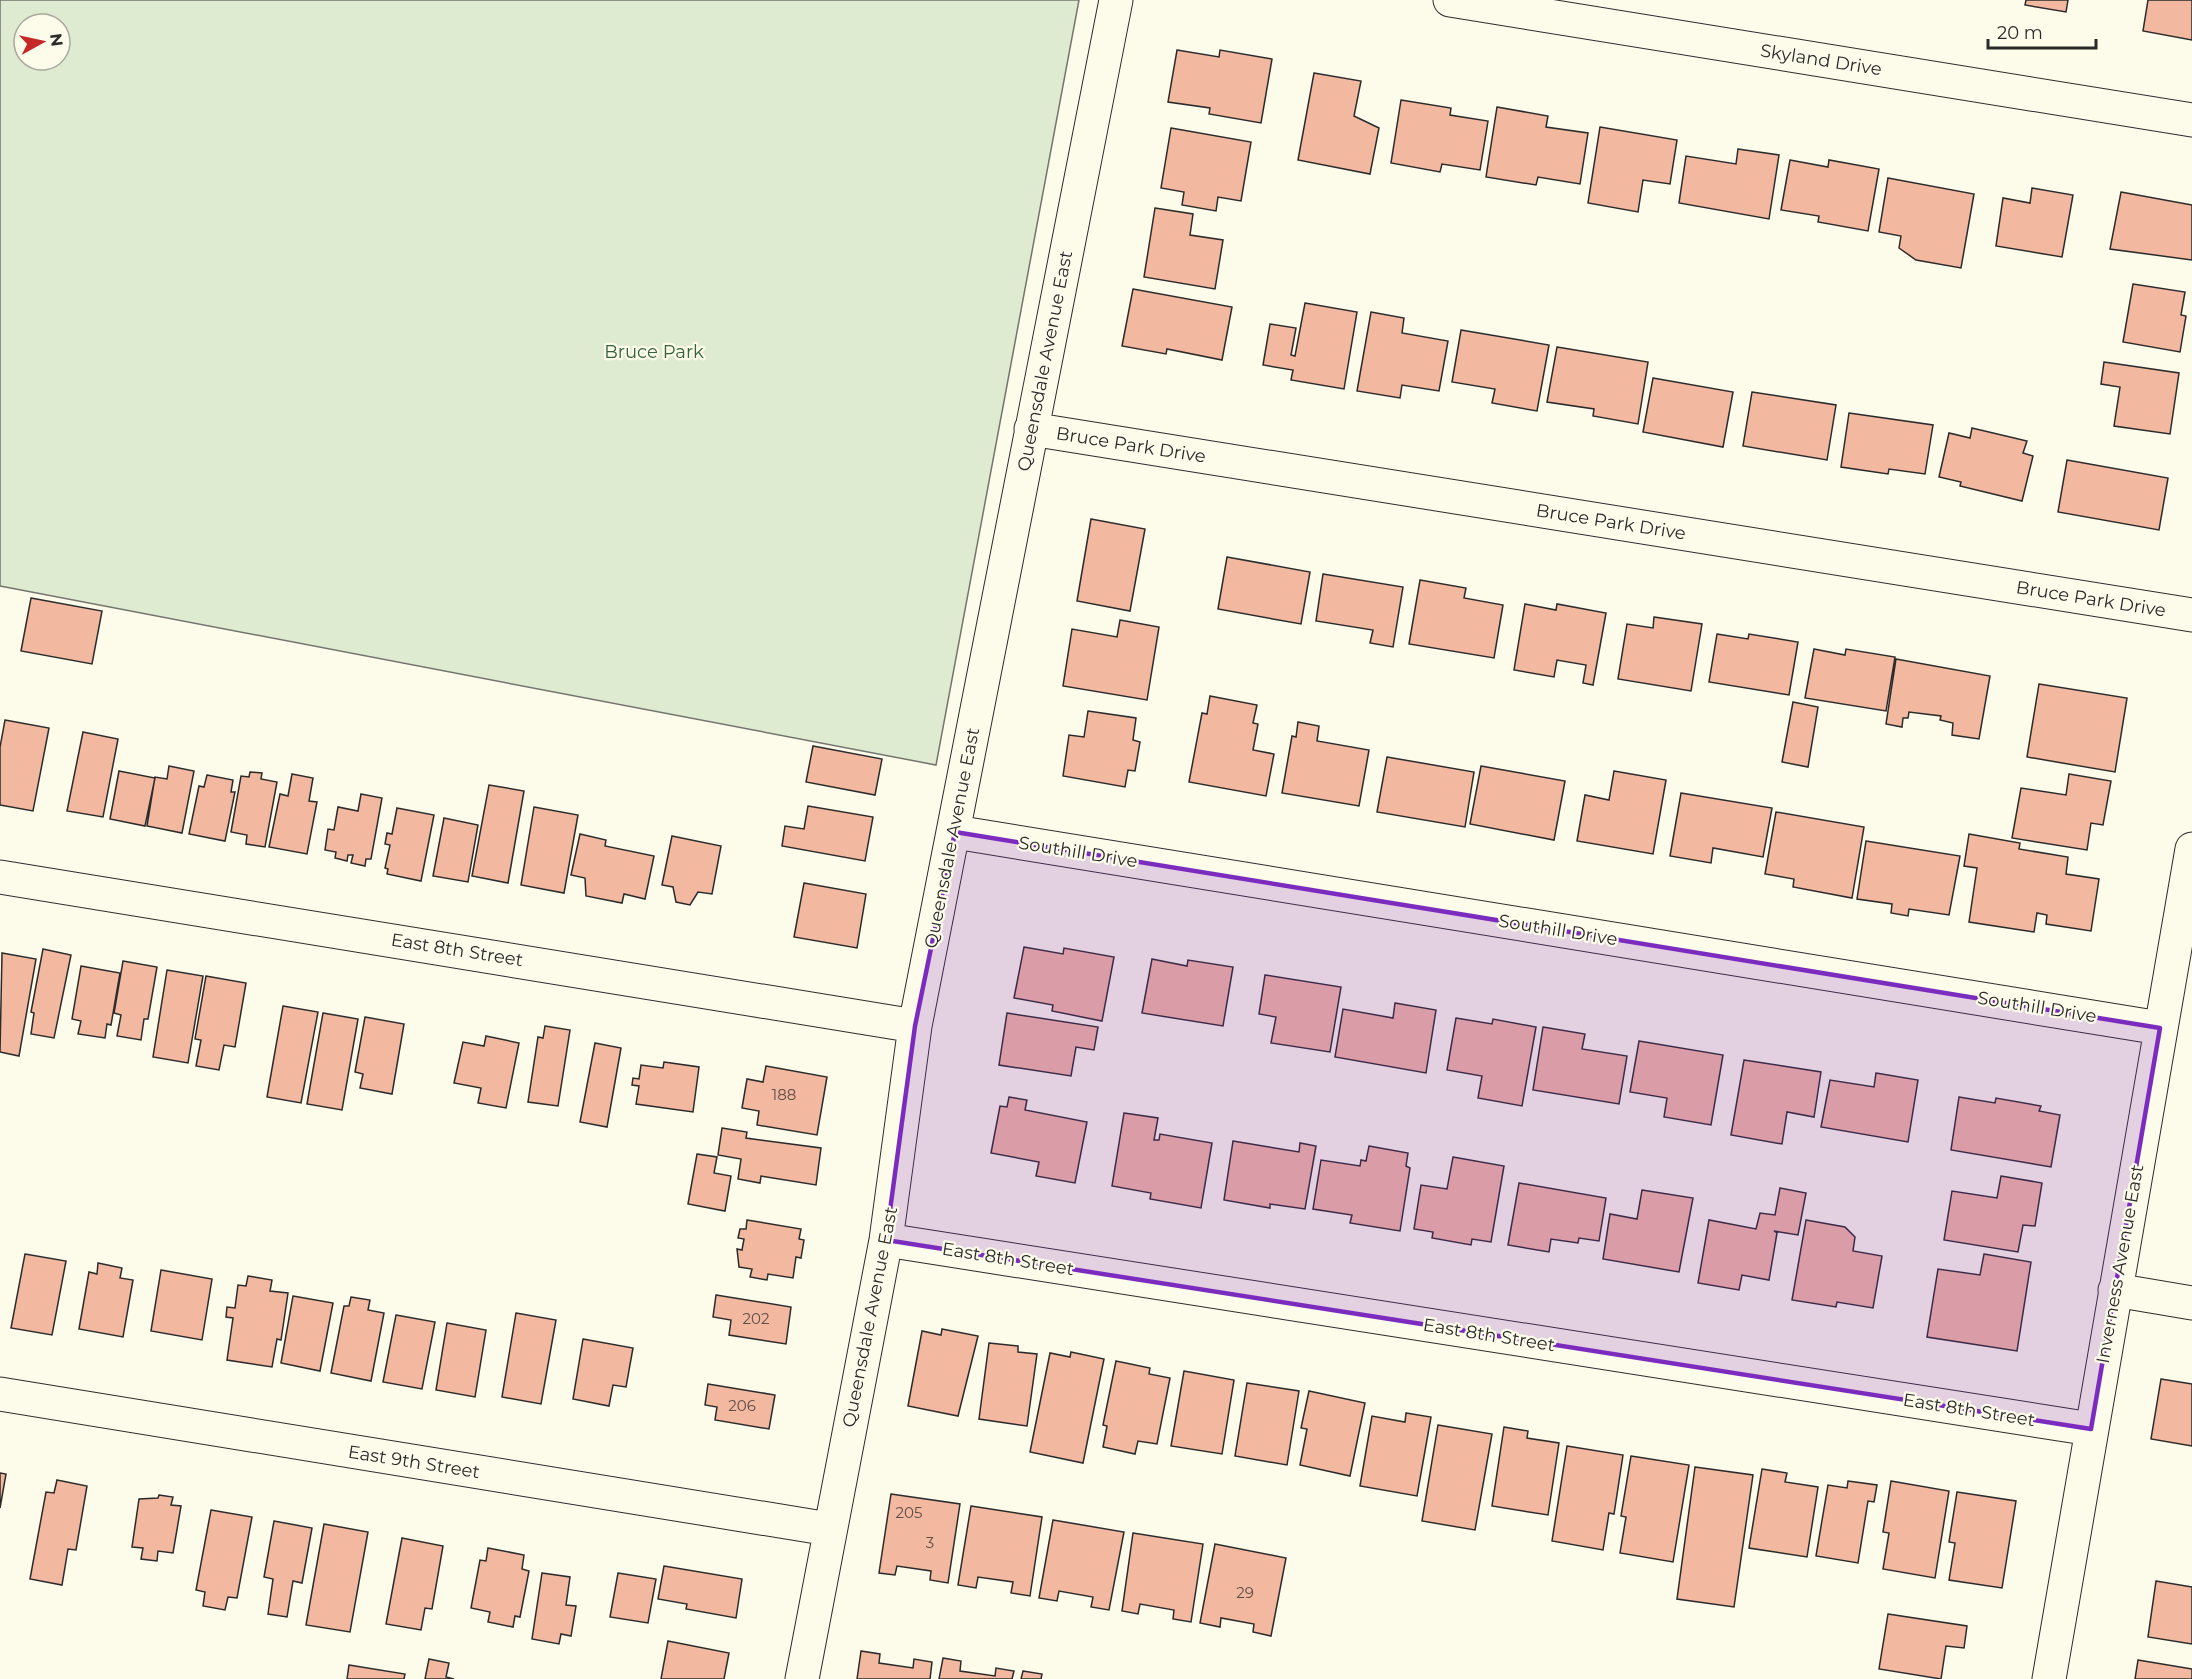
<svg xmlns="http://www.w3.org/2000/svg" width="2192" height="1679" font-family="Montserrat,sans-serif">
<rect width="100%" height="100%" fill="#fdfbea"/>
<path fill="#deebd1" stroke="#74746e" stroke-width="1.5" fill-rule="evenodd" d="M0,0H1079L936,765L0,586ZM24,24H60V60H24Z"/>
<path fill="#f2b8a0" stroke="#2b2b2b" stroke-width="1.5" d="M2026,0H2068L2066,12L2025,5Z
M2148,0H2192V40L2143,31Z
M1177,50L1219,57L1220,50L1272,59L1261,123L1209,114L1210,108L1168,102Z
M1314,73L1361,81L1354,116L1379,128L1370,174L1298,160Z
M1401,100L1451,108L1450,115L1488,121L1480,170L1442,164L1440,172L1391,163Z
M1497,107L1548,116L1546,127L1588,133L1580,184L1538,177L1536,185L1486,177Z
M1600,127L1677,140L1670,184L1643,180L1638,212L1588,203Z
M1171,128L1251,142L1241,201L1218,197L1216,211L1182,205L1184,192L1161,188Z
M1738,149L1779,155L1769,219L1679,203L1686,156L1736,164Z
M1790,160L1828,167L1829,160L1879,169L1868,231L1818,222L1819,216L1781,210Z
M1888,178L1974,194L1961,268L1916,260L1899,248L1901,236L1879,232Z
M2032,188L2073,195L2062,257L1996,246L2003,198L2030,203Z
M2121,192L2192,205V260L2110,249Z
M1155,208L1193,214L1190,235L1223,240L1215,289L1144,277Z
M2133,284L2185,292L2181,315L2186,316L2180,352L2123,342Z
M1133,289L1232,307L1222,360L1167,349L1166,354L1122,346Z
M1305,303L1357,312L1344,389L1291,380L1293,370L1263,365L1270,324L1296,328L1291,355L1295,356Z
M1371,312L1404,318L1402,333L1448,341L1439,391L1402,385L1400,398L1357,391Z
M1461,330L1549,345L1537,411L1492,403L1495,389L1452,382Z
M1557,347L1648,362L1638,424L1593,416L1594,409L1547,402Z
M2104,362L2179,373L2170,434L2114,426L2120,387L2101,384Z
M1653,378L1733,392L1723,447L1643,432Z
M1752,392L1836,405L1827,460L1743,446Z
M1849,413L1933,425L1925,474L1889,469L1888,474L1841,467Z
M1972,428L2027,441L2023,453L2033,456L2022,501L1960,486L1961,482L1939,477L1949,433L1970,438Z
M2067,460L2168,478L2159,530L2058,512Z
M1091,519L1145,529L1130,611L1077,601Z
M1227,557L1310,572L1301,624L1218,609Z
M1323,574L1403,587L1393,647L1370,643L1373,630L1316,621Z
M1420,580L1466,588L1464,598L1503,605L1494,658L1409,644Z
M31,598L102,611L92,664L21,651Z
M1525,604L1556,610L1557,604L1606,613L1593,685L1583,683L1586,665L1557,660L1554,677L1514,670Z
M1654,617L1702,624L1691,691L1618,679L1627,624L1653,628Z
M1120,620L1159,627L1147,700L1063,686L1072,629L1117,637Z
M1717,634L1748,639L1749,634L1798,642L1789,695L1709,682Z
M1814,649L1845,655L1846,649L1895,657L1886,711L1805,698Z
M1896,659L1990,676L1979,739L1952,735L1953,723L1940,720L1941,716L1909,712L1908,718H1903L1902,727L1886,724Z
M2039,684L2127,698L2115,772L2027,757Z
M1210,696L1257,705L1253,723L1258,724L1253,750L1274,754L1266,796L1189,782L1202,713L1207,714Z
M1793,702L1818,707L1808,767L1782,762Z
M1088,711L1136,718L1133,740L1140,742L1135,771L1128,770L1125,787L1063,776L1069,735L1084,737Z
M5,720L49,728L33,811L0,805V747Z
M1298,722L1319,726L1317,741L1369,750L1359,806L1282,793L1292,736L1296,737Z
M83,732L118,739L103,817L67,811Z
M813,746L882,759L875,795L806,782Z
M1387,757L1474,772L1465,827L1377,812Z
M169,766L194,771L182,833L147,826L155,777L167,779Z
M1481,766L1565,781L1554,840L1470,824Z
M119,771L155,778L145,826L110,819Z
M1614,771L1666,780L1653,854L1577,841L1585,795L1609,800Z
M250,772L262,773L261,779L277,782L265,847L246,844L247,835L231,832L241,776L249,777Z
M292,774L313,778L309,801L317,802L307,854L269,847L280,794L288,796Z
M2069,774L2111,781L2103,825L2091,823L2087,850L2012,838L2021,788L2066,795Z
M207,775L233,780L231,792H235L225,841L189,834L199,786L204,787Z
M489,785L524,791L508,883L472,876Z
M1681,793L1772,808L1763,857L1713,848L1711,863L1670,856Z
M361,794L382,798L371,859H366L365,866L351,863L353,855H348L347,861L335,858L336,852L325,850L328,829L334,830L338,807L358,811Z
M808,806L873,817L865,861L782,846L785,826L804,829Z
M534,807L578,815L564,893L521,885Z
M397,808L434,815L421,881L387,874L388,869L385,868L390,845L385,844L387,833L392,834Z
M1776,812L1864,827L1852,898L1793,887L1794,879L1765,874Z
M444,818L478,825L468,882L433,876Z
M580,834L606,840L605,846L654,856L645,899L624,894L622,903L586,896L585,878L571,875Z
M1969,834L2020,843L2019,849L2068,857L2066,874L2099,879L2091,931L2046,924L2047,915L2037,913L2034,932L1969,922L1977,868L1964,866Z
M672,836L721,846L712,894L698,892L690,905L676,902L673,887L662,885Z
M1866,841L1960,856L1949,915L1909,909L1908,916L1891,913L1892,904L1857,899Z
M804,883L866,894L857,948L794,937Z
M1024,947L1063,954L1064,948L1114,957L1102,1021L1052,1011L1053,1005L1014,998Z
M43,949L71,955L54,1038L31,1034L34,1013L31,1012Z
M2,953L36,959L19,1056L0,1052Z
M1152,959L1187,966L1188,960L1233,967L1223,1026L1142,1013Z
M123,961L157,967L148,1019H144L141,1040L117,1036L121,1015L114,1013Z
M81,966L120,973L111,1025L107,1024L105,1038L78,1034L81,1021L72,1019Z
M167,970L203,976L188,1063L153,1057Z
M1265,975L1341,987L1330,1052L1271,1043L1276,1017L1259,1014Z
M206,976L246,983L235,1047L224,1045L219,1070L196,1066L201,1040L195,1039Z
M1395,1003L1436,1010L1426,1073L1335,1057L1343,1009L1393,1018Z
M283,1006L318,1012L301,1103L267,1097Z
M323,1013L358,1019L342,1110L307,1104Z
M1007,1013L1098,1027L1094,1050L1076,1047L1071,1076L999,1065Z
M365,1017L404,1024L392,1094L360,1088L363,1074L355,1072Z
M1456,1018L1492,1024L1493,1019L1536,1027L1522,1106L1478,1098L1482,1076L1447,1070Z
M545,1026L570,1030L558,1106L528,1102L538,1037L543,1038Z
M1543,1027L1585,1034L1582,1049L1627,1056L1619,1104L1533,1090Z
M486,1036L519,1043L506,1108L478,1103L481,1088L454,1083L463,1042L484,1046Z
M1639,1041L1723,1055L1711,1125L1664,1117L1667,1098L1630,1092Z
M595,1043L621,1048L607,1127L580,1122Z
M1744,1060L1821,1072L1814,1117L1787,1112L1782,1144L1731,1135Z
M664,1062L699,1067L693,1112L636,1104L639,1086L632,1085L633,1078L639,1079L641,1065L663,1068Z
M766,1066L827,1077L817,1135L757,1125L759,1111L742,1108L747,1079L763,1082Z
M1876,1073L1918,1080L1908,1142L1821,1127L1830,1080L1874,1087Z
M1009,1097L1027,1100L1025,1110L1087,1122L1075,1183L1036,1176L1039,1162L991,1153L1000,1106L1007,1107Z
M1959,1097L1995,1103L1996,1098L2041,1106L2039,1111L2060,1115L2051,1167L1951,1150Z
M1124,1113L1158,1118L1154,1140H1159L1160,1134L1212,1143L1201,1208L1150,1199L1151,1193L1112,1186Z
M722,1128L747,1132L746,1138L821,1148L816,1185L761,1176L760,1183L738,1179L741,1159L718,1155Z
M1233,1141L1299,1152L1300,1143L1316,1146L1305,1209L1270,1204V1208L1224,1200Z
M1369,1146L1408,1153L1406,1166L1410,1168L1400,1231L1350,1223L1352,1215L1313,1209L1321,1160L1360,1166L1361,1160L1366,1161Z
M697,1154L717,1157L714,1173L731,1176L725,1211L688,1204Z
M1453,1157L1504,1166L1491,1242L1472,1239L1471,1245L1432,1238L1433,1232L1414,1229L1421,1185L1447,1189Z
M2001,1176L2042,1183L2035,1226L2023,1225L2018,1252L1944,1240L1952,1191L1997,1198Z
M1519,1183L1606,1198L1599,1241L1579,1238L1578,1243L1551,1239L1549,1252L1508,1245Z
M1780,1188L1806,1193L1798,1235L1774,1231L1777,1233L1769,1280L1742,1275L1739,1290L1698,1283L1709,1220L1756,1229L1760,1213L1775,1215Z
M1642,1190L1693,1198L1679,1272L1603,1259L1610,1214L1637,1219Z
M747,1220L801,1229L799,1239L804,1240L801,1258L796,1257L793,1278L768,1274L767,1280L750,1277L752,1269L739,1267L737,1249L742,1250L744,1239L738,1238L740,1229H746Z
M1806,1220L1845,1227L1855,1237L1853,1251L1882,1256L1873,1308L1837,1302L1836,1307L1792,1300Z
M25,1254L66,1261L52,1335L11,1328Z
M1984,1254L2031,1262L2017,1351L1927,1337L1938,1269L1980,1275Z
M98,1263L122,1268L120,1278L133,1280L123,1337L79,1329L89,1272L97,1274Z
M161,1270L212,1279L202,1340L151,1331Z
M248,1276L272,1280L270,1291L288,1293L281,1340L277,1339L272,1367L227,1360L233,1318L226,1317L227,1307L235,1308L238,1285L246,1286Z
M716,1295L791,1307L786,1344L729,1335L731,1320L713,1317Z
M293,1296L333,1303L320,1371L281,1363Z
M351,1297L370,1300L368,1310L384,1313L371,1381L331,1373L344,1306H349Z
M516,1313L556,1320L541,1404L502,1397Z
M396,1315L435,1322L422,1389L383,1382Z
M447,1323L486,1330L475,1397L436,1390Z
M942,1329L978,1336L958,1416L908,1406L922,1331L941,1335Z
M583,1339L633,1348L626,1387L613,1385L609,1406L573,1399Z
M989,1343L1018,1346V1352L1037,1354L1027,1426L979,1419Z
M1071,1352L1104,1359L1083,1463L1030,1452L1050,1353L1070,1357Z
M1116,1361L1150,1368L1149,1374L1170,1378L1157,1444L1138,1441L1135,1454L1103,1447L1107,1426L1103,1425Z
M1184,1371L1234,1380L1222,1454L1171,1446Z
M2161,1379L2192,1384V1446L2151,1439Z
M1247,1383L1299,1391L1287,1465L1235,1456Z
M708,1384L775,1395L769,1429L715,1420L717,1407L705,1405Z
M1309,1391L1365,1403L1350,1476L1300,1465L1307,1429L1301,1428Z
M1406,1413L1431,1417L1417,1496L1360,1486L1372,1416L1405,1422Z
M1438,1425L1492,1434L1475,1530L1422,1521Z
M1504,1427L1528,1431L1527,1438L1559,1443L1548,1515L1492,1506Z
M1567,1446L1623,1455L1614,1514L1609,1513L1603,1550L1552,1541Z
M1631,1456L1689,1465L1673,1562L1620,1553L1626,1517L1621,1516Z
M1695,1467L1753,1475L1734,1607L1677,1599Z
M1762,1469L1787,1473L1785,1482L1818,1487L1807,1557L1749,1548Z
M0,1473L6,1474L0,1508Z
M57,1480L87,1486L76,1550L68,1549L62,1585L30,1579L46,1492L54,1493Z
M1848,1481L1877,1485L1874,1502L1868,1501L1858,1563L1816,1556L1828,1485L1847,1488Z
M1891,1481L1949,1491L1935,1578L1883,1569L1889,1533L1883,1532Z
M1957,1492L2016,1501L2002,1588L1949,1580L1955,1543L1949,1542Z
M891,1494L960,1504L948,1583L930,1580L931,1571L897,1566L895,1575L879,1573Z
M159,1495L173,1497L171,1505L181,1506L173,1553L158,1551L157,1561L141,1559L143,1548L132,1547L139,1499L158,1498Z
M971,1506L1042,1517L1030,1596L1011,1593L1013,1582L978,1577L976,1588L958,1585Z
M211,1510L252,1517L237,1598L228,1597L225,1610L203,1606L205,1592L196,1590Z
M1053,1520L1124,1532L1109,1610L1091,1607L1093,1597L1059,1591L1057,1601L1039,1598Z
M274,1521L312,1528L302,1583L293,1581L287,1617L268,1614L273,1579L264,1577Z
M324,1524L368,1532L350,1632L306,1625Z
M1133,1533L1203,1544L1191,1622L1173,1619L1174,1610L1140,1604L1138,1614L1122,1611Z
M402,1538L443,1546L432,1609L425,1608L421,1630L386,1624Z
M1215,1544L1286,1558L1271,1636L1253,1632L1254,1624L1221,1618L1220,1627L1200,1623Z
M488,1548L524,1555L522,1569L529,1571L520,1617L515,1616L513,1627L488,1622L490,1612L471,1608L480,1560L486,1561Z
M664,1566L742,1579L736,1618L686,1609L687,1604L658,1599Z
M542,1573L570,1577L566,1605L576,1606L571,1636L561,1634L559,1644L532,1639Z
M618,1573L656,1579L648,1623L610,1617Z
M2156,1581L2192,1587V1644L2148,1637Z
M1888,1614L1967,1626L1964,1648L1946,1646L1941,1679L1879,1669Z
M668,1641L729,1653L724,1679H661Z
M861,1651L880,1654L879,1663L913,1668L914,1659L932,1662L930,1679H857Z
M943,1658L961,1661L960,1671L995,1676L996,1668L1014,1671L1012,1679H939Z
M429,1659L449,1663L446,1677L454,1679H425Z
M2138,1660L2192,1669V1679H2135Z
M349,1665L405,1674L404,1679H347Z
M1023,1671L1042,1674L1041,1679H1021Z"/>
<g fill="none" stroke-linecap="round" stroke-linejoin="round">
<defs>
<path id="minor" d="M1450,0L2192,120
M1031,429L2192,615
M955,832L2160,1028
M0,877L915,1026
M886,1240L2091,1429
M2115,1290L2192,1303
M0,1394L829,1529
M802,1679L886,1240L915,1026L1116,0
M2049,1679L2192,849"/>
</defs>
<use href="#minor" stroke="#2b2b2b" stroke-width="35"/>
<use href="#minor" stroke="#fdfbea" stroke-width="33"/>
</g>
<path fill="#7b2cbf" fill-opacity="0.2" stroke="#7b2cbf" stroke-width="4.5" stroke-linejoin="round" d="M955,832L2160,1028L2091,1429L886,1240L915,1026Z"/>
<g text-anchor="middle" stroke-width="4.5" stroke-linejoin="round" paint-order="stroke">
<g font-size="15" fill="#5d4e48">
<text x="784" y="1100">188</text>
<text x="756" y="1324">202</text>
<text x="742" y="1411">206</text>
<text x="909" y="1518">205</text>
<text x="930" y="1548">3</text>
<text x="1245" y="1598">29</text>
</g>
<g font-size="18" fill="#2b2b2b" stroke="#fdfbea">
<text transform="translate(1821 60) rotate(9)" y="6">Skyland Drive</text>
<text transform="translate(1045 361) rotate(-79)" y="6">Queensdale Avenue East</text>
<text transform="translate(1131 445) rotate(9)" y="6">Bruce Park Drive</text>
<text transform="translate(1611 522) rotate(9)" y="6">Bruce Park Drive</text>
<text transform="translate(2091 599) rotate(9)" y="6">Bruce Park Drive</text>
<text transform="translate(952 838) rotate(-79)" y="6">Queensdale Avenue East</text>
<text transform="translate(1078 852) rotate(9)" y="6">Southill Drive</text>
<text transform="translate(1558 930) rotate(9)" y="6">Southill Drive</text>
<text transform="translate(457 950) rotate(9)" y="6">East 8th Street</text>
<text transform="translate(2037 1007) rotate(9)" y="6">Southill Drive</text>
<text transform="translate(1008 1259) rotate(9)" y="6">East 8th Street</text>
<text transform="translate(2120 1264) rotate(-80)" y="6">Inverness Avenue East</text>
<text transform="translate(870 1317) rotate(-79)" y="6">Queensdale Avenue East</text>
<text transform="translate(1489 1335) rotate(9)" y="6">East 8th Street</text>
<text transform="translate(1969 1410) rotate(9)" y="6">East 8th Street</text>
<text transform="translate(414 1462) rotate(9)" y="6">East 9th Street</text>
</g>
<g font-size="18" fill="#34623c" stroke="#fdfbea">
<text x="654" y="358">Bruce Park</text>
</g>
</g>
<g transform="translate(42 42) rotate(82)"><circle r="28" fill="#fdfbea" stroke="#a9a89e" stroke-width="1.5"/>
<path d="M0-4.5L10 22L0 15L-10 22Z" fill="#c62828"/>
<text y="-9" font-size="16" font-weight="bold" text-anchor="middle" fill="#2b2b2b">N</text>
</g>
<path d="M1988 39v9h108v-9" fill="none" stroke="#2b2b2b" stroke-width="3"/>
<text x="1997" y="39" font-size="18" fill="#2b2b2b" stroke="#fdfbea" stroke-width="4.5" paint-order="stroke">20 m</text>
</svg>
